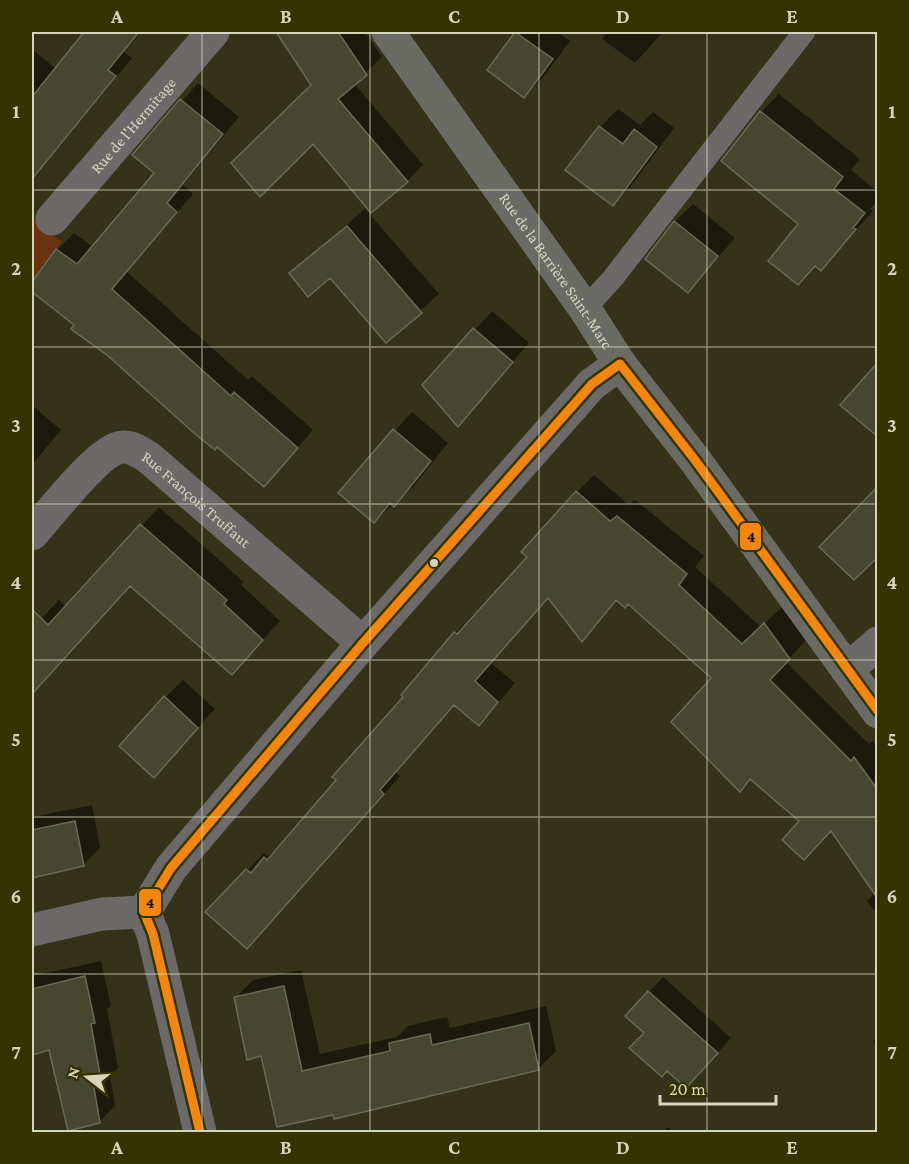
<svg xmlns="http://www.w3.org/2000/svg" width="909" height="1164" font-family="'Crimson Pro',serif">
<rect width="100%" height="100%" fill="#343218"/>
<path fill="#693211" d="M32,218L62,242L32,283Z"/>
<path fill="#0007" d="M86,32H141L124,52L132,58L57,149L32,172V49L56,69Z
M278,32H365L382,57L354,83L423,165L407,181L313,85Z
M518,32H557L570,41L542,79L524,96L489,70Z
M607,32H663L635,63L602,39Z
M198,83L239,117L183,185L193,194L127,272L248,380L252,376L313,430L264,485L32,290V284L57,250L74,233L93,247L156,173L134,155Z
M779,94L860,159L851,170L878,192V200L870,209L873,211L821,269L761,112Z
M618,109L640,125L653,112L674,128L631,186L613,204L600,127Z
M693,204L735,238L688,291L675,222Z
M365,209L439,294L386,341L330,275L291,273Z
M492,311L529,343L458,425L424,385Z
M32,405L61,430L32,465Z
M412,412L448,443L412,488L374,521L340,492Z
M594,475L629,505L635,500L704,556L695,567L761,627L782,607L806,640L786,662L869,744L872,741L878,748V915L867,901L875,893L832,829L801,821L751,778L740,790L713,678L628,603L617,600L582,639L549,597L491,663L515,683L496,706L479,724L455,704L396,772L400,776L264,929L247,871L264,853L268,856L284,842L338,780L405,697L403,695L455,633L473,615L474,617L529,556L577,492Z
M159,507L244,582L241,585L280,621L232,673L131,585L38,685L32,679V628L59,600L66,607Z
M183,680L215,709L154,776L165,698Z
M92,805L100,848L83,865L32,876V817Z
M101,961L111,1006L107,1009L118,1068L110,1076L115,1106L99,1122L50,1049L32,1053V976Z
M301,970L320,1054L397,1037L408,1026L447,1017L450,1028L546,1006L556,1051L539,1068L335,1117L334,1113L262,1054L235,998L253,980Z
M663,977L731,1038L701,1071L646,1033L627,1016Z
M878,1037V1047L873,1041Z
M668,1127L674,1132H663Z"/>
<path fill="#45482e" stroke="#686b56" stroke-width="1.5" d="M84,32H139L108,70L116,76L32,179V97Z
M276,32H338L367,75L338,99L408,182L371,213L313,144L260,197L231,163L311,85Z
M515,32L553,59L524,98L487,70Z
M180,99L223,134L167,203L177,212L112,289L231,396L234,392L298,448L264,487L217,447L215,450L194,433L107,355L71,329L74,325L32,292V282L56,249L77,264L154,173L132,155Z
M760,111L843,177L834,189L865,213L853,228L856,229L821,271L815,266L798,285L768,261L798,224L721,161Z
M599,126L623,144L634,129L657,147L613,206L565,170Z
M674,221L718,256L688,293L645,259Z
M347,226L422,313L386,343L330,278L308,297L289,273Z
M473,328L513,362L458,427L422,385Z
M878,362V437L840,405Z
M393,429L431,461L394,507L390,503L374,523L338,493Z
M878,486V557L854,580L819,547Z
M576,491L610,521L617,516L687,574L679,585L742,644L764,623L790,659L770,680L851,761L854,757L878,790V899L831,831L804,860L782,840L799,821L750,779L740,792L671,722L711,678L628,604L625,608L616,600L582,642L548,598L475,681L498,702L479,726L454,705L380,790L384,794L247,949L205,912L246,869L251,873L264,857L267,860L336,780L332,777L403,697L401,695L454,632L457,634L527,557L521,552Z
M140,524L227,600L224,604L263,640L232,675L130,586L32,694V609L48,625Z
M164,696L198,728L154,778L119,746Z
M75,821L84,866L32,878V830Z
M85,976L95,1023L91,1024L102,1086L94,1088L100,1123L68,1131L49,1050L32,1055V989Z
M284,986L302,1071L390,1051L389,1043L430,1034L432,1045L529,1023L539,1070L334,1119L333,1115L277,1127L261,1056L247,1060L234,997Z
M648,991L718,1053L686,1088L667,1071L662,1077L629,1048L644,1033L625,1016Z"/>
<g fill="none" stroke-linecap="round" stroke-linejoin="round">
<path stroke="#6b6a68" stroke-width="22" d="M585,309L613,278L804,32"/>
<g stroke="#6b6a68" stroke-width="33">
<path id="s1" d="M52,219L213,32"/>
<path id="s2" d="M32,534C48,516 97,453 118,448C129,444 139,452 148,457L363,643"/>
<path d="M847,670L878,643"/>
<path d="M32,930L102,914L144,912"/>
<path d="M200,1132L153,934L144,912L171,868L363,643L592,384L620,364"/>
</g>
<path stroke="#6b6b66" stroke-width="33" id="s3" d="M388,32L585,309L620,364L695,460L878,712"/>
<defs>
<path id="bus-1" d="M620,364L695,460L878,711
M200,1132L153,934L144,912L171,868L363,643L592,384L620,364"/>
</defs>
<use href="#bus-1" stroke="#373300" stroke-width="14"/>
<use href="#bus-1" stroke="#f18613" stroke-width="9"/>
</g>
<path fill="none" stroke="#d6d5bc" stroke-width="1.5" stroke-opacity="0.55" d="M202,32V1132M370,32V1132M539,32V1132M707,32V1132M32,190H878M32,347H878M32,504H878M32,660H878M32,817H878M32,974H878"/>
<circle fill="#d6d5bc" stroke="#373300" stroke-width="2" cx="434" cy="563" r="5"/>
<g text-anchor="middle" stroke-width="6" stroke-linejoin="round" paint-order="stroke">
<g font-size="16" fill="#d6d5bc" stroke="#373300">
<text dy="6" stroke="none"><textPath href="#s1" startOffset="124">Rue de l'Hermitage</textPath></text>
<text dy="6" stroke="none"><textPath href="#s3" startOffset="292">Rue de la Barrière Saint-Marc</textPath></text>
<text dy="6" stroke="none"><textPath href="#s2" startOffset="219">Rue François Truffaut</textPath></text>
</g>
</g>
<g stroke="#373300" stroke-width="2">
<rect x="739" y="522" width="23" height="29" rx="6" fill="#f18613"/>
<rect x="138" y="888" width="24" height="29" rx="6" fill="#f18613"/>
</g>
<g font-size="16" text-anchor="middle" font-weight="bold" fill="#111">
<text x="751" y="542">4</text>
<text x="150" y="908">4</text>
</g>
<rect width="909" height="1164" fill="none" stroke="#373300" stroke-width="66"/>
<g transform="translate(87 1077) rotate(287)" stroke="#373300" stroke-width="4.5" paint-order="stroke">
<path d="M0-4.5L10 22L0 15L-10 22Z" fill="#d6d5bc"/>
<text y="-9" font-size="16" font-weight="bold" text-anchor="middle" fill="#d6d5bc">N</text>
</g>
<path d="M660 1095v9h116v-9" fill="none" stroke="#d6d5bc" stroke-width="3"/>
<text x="669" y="1095" font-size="18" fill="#d6d5bc" stroke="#373300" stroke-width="4.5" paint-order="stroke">20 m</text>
<rect x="33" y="33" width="843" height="1098" fill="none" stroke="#d6d5bc" stroke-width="2"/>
<g font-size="20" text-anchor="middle" font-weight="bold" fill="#d6d5bc">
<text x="117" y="23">A</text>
<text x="286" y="23">B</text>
<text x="454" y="23">C</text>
<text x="623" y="23">D</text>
<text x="792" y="23">E</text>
<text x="16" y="118">1</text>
<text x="892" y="118">1</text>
<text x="16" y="275">2</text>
<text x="892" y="275">2</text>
<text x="16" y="432">3</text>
<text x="892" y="432">3</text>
<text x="16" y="589">4</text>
<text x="892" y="589">4</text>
<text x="16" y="746">5</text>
<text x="892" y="746">5</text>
<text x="16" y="903">6</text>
<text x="892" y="903">6</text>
<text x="16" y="1059">7</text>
<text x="892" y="1059">7</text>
<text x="117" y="1154">A</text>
<text x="286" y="1154">B</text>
<text x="454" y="1154">C</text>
<text x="623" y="1154">D</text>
<text x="792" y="1154">E</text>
</g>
</svg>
